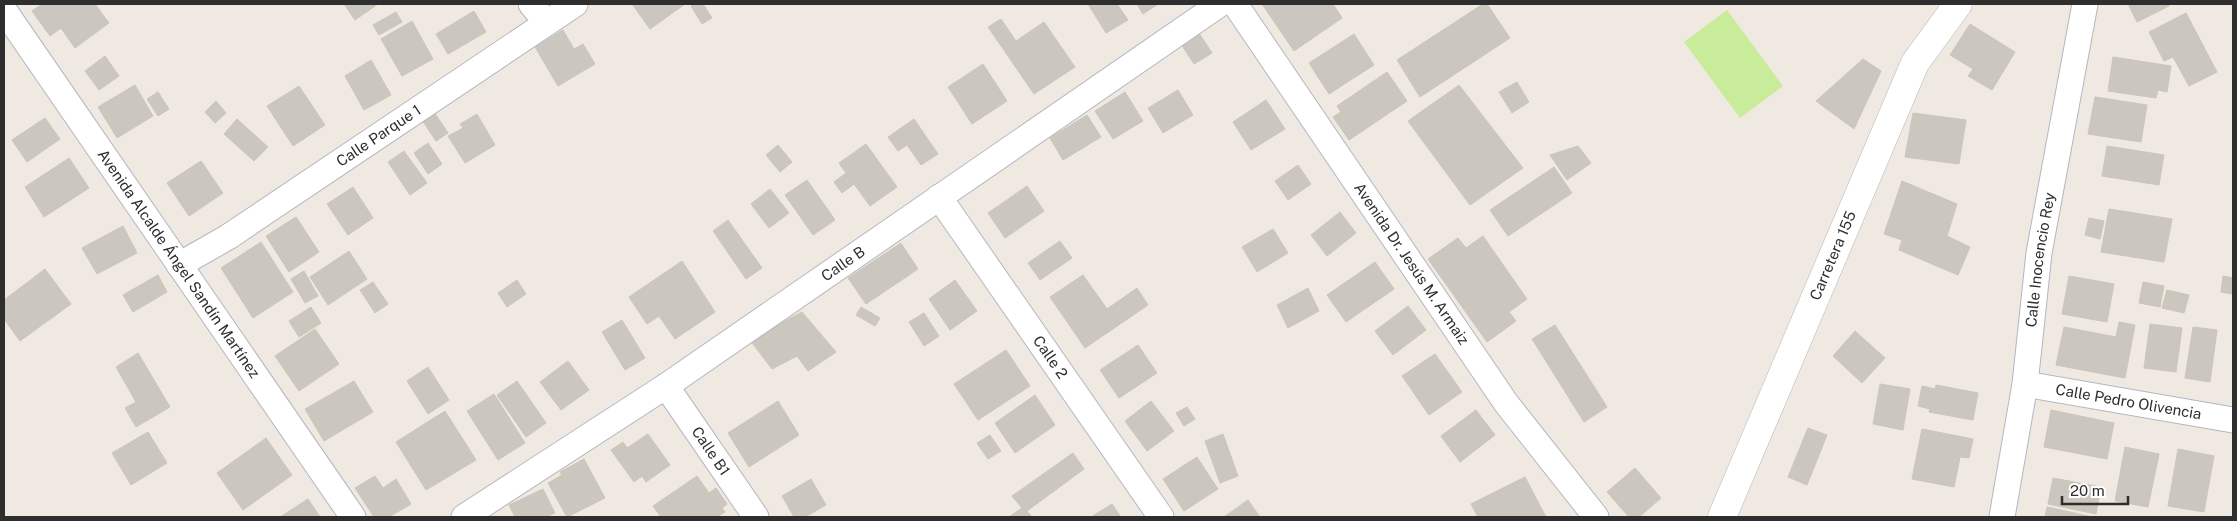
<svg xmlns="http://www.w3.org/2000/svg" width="2237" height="521" font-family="'Public Sans',sans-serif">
<rect width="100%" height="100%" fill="#efe9e1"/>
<path fill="#c9ec9a" d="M1727,10L1783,86L1740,118L1684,42Z"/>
<path fill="#cbc7bf" stroke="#cbc5ba" d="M42,4H95L109,23L75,48L61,28L50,36L32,11Z
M344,4H378L355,20Z
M632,4H685L650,29Z
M695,4H703L712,18L702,24L691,6Z
M1088,4H1117L1128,20L1106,33Z
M1137,4H1158L1143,14Z
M1262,4H1333L1342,18L1294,51Z
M1483,4H1487L1510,38L1420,97L1397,60Z
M2128,4H2168L2169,6L2137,22Z
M474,11L486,32L448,54L436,34Z
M396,12L402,22L379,35L373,25Z
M2186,13L2217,72L2189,86L2173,57L2164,61L2149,32Z
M1001,19L1016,41L1044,22L1075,67L1034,94L988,27Z
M412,21L433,59L402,76L381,39Z
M1970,24L2015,52L1992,90L1968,76L1973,69L1950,55Z
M563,30L574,49L583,44L595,64L558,86L535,47Z
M1199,33L1212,53L1194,64L1181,44Z
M1354,34L1374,65L1329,94L1309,63Z
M105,56L119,76L99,90L85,71Z
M2113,57L2171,66L2167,92L2158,90L2156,98L2108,91Z
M1863,59L1881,71L1854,129L1816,101Z
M371,60L391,95L364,110L345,76Z
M983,64L1007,101L972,124L948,87Z
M1387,72L1407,101L1349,140L1333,117L1341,112L1337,106Z
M1517,82L1529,102L1512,113L1499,92Z
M135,85L153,116L117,138L98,107Z
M1459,85L1523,168L1470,205L1408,121Z
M299,86L325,125L293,146L267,106Z
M1178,90L1193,115L1163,133L1148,108Z
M158,92L169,109L158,116L147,99Z
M1125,92L1143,121L1113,139L1095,111Z
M2095,97L2147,105L2141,142L2088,134Z
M1266,100L1285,129L1251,150L1233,122Z
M216,101L226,113L215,123L205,112Z
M432,109L448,133L436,141L420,117Z
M1913,113L1966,120L1959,164L1905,157Z
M477,114L495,145L465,163L448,136L463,128L460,124Z
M1087,115L1101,137L1063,160L1050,138Z
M45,118L60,139L27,162L12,140Z
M237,119L268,147L254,161L224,134Z
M914,119L938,154L921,165L907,145L898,151L888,137Z
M428,143L442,164L428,174L414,153Z
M866,144L897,187L870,206L854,184L842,193L834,182L846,173L839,163Z
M778,145L792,162L780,172L766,155Z
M1578,146L1591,163L1567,180L1550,155Z
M2107,146L2164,155L2159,185L2102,176Z
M404,151L427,183L410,195L388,162Z
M69,158L89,188L44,217L25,187Z
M201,161L223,193L189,216L167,183Z
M1298,165L1311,184L1288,200L1275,181Z
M1554,167L1572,193L1508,236L1490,210Z
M807,180L835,220L813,235L785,195Z
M1902,181L1957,204L1947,236L1970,247L1958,275L1899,250L1902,240L1884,234Z
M1027,186L1044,211L1005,238L988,213Z
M353,187L373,218L348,235L327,204Z
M770,189L789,213L769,228L751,204Z
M2109,209L2172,219L2164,262L2101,252Z
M1340,212L1356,233L1327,256L1311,235Z
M296,217L319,252L289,272L266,236Z
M2089,218L2104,221L2100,239L2085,235Z
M728,220L762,268L746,279L713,231Z
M123,226L137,253L97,274L82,248Z
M1273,229L1288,253L1257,272L1242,247Z
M1483,236L1527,299L1509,312L1516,321L1487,342L1428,259L1458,238L1466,248Z
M1060,241L1072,258L1040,280L1028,263Z
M261,242L293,292L253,318L221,268Z
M901,243L918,269L866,304L848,278Z
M349,251L367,279L328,305L310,277Z
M682,261L715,312L675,339L659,316L647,324L629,297Z
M1375,262L1394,289L1346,322L1327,295Z
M45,269L71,304L20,341L4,319V300Z
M304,271L318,296L305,303L291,279Z
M158,275L167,292L133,312L123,295Z
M1083,275L1107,309L1137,288L1148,305L1085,348L1050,297Z
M2069,276L2114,284L2107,322L2062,314Z
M2223,276L2233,278L2232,294L2221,292Z
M517,280L526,294L507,307L498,293Z
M955,280L977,311L950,330L929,299Z
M373,282L388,304L375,313L360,290Z
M2143,282L2164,286L2160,307L2139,303Z
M1308,288L1319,311L1288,328L1277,305Z
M2167,290L2189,295L2184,313L2162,308Z
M1408,306L1426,330L1393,355L1375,331Z
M311,307L321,323L299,337L289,321Z
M861,307L880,318L875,326L856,315Z
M802,312L836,352L808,371L797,356L772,369L750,340Z
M924,313L939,336L924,346L909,322Z
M622,320L645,358L625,370L602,332Z
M2119,322L2135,325L2125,378L2056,365L2064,327L2116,337Z
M2150,324L2182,328L2176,372L2144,368Z
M1555,325L1607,407L1584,422L1532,339Z
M2193,327L2217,330L2210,382L2185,378Z
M315,329L339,364L299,391L275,356Z
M1855,331L1885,358L1862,383L1833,356Z
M1138,345L1157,373L1119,398L1100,370Z
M1006,350L1030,386L978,420L954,384Z
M138,353L170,407L136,427L125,408L136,402L116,367Z
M1435,354L1462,392L1429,415L1402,376Z
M568,361L589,390L561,410L540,382Z
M428,367L449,400L428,414L407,381Z
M354,381L373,412L324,441L305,409Z
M517,381L546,423L526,437L497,395Z
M1880,384L1910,389L1903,430L1873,424Z
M1936,385L1978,393L1973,420L1929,412L1930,409L1918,406L1922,386L1935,389Z
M494,394L525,443L498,460L467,411Z
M1035,395L1055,425L1015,453L995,423Z
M778,401L799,435L749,467L728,433Z
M1151,401L1174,431L1147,451L1125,421Z
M1187,407L1195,419L1184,426L1176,413Z
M1476,410L1495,435L1460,462L1441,436Z
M2051,410L2114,423L2107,459L2044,447Z
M445,411L476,460L426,490L396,442Z
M1808,428L1827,435L1807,485L1788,477Z
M1922,429L1973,439L1969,458L1960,457L1954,487L1912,479Z
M148,432L167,463L131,485L112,453Z
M648,434L670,465L646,482L642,476L634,482L611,450L623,442L627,448Z
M1223,434L1238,476L1220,483L1205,441Z
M990,435L1001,451L988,459L977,443Z
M266,438L292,475L243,510L217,473Z
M2125,447L2159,454L2148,507L2115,501Z
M2178,449L2214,456L2204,512L2168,506Z
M1073,453L1084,469L1027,511L1032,517H1009L1022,508L1012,496Z
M1197,457L1218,489L1184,511L1163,479Z
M584,459L605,498L567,517L548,483L562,475L560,472Z
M1635,468L1661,498L1639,517H1629L1607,492Z
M375,476L383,488L396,479L411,504L389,517H374L355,488Z
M697,476L709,493L716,488L727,504L722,508L725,512L717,517H661L653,506Z
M1525,477L1546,517H1478L1471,504Z
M2053,478L2101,487L2096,514L2048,504Z
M811,479L826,505L805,517H794L782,496Z
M543,489L555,513L546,517H515L509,505Z
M308,499L320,517H280Z
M1248,500L1260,517H1224Z
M1112,504L1121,517H1091Z
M2047,507L2093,517H2045Z"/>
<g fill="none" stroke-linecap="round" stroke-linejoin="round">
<defs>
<g id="street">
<path d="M531,4L547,23"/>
<path id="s1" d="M1235,4L1506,403L1596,517"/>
<path id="s2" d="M4,10L353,517"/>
<path id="s3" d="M939,197L1161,517"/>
<path id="s4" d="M179,265L228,237L575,4"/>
<path id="s5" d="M2025,384L2233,420"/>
<path id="s6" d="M666,386L756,517"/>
<path id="s7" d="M464,517L666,386L1220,4"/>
<path id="s8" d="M2002,517L2025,384L2039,253L2085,4"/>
</g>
<g id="secondary">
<path id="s9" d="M1722,517L1915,63L1958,4"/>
</g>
</defs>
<use href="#street" stroke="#b4b7c1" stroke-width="27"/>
<use href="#secondary" stroke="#b4b7c1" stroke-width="29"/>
<use href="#street" stroke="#fff" stroke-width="25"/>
<use href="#secondary" stroke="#fff" stroke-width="28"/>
</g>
<g text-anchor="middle" stroke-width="4.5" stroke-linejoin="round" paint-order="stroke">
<g font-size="15" fill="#2e2e2e" stroke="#fff">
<text dy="5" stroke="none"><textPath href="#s4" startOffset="238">Calle Parque 1</textPath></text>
<text dy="5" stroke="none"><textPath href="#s9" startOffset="284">Carretera 155</textPath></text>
<text dy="5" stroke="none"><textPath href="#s8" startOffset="260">Calle Inocencio Rey</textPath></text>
<text dy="5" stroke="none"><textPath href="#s7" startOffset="456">Calle B</textPath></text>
<text dy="5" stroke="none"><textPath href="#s2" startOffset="308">Avenida Alcalde Ángel Sandín Martínez</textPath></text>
<text dy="5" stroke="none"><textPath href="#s1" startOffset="314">Avenida Dr. Jesús M. Armaiz</textPath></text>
<text dy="5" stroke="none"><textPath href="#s3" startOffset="195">Calle 2</textPath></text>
<text dy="5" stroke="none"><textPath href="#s5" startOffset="105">Calle Pedro Olivencia</textPath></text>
<text dy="5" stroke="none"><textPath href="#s6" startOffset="79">Calle B1</textPath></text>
</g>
</g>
<rect width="2237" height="521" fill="none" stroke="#2e2e2e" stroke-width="10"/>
<path d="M2062 496v8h66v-8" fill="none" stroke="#2e2e2e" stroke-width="2.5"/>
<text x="2070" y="496" font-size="15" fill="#2e2e2e" stroke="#ffffff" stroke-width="4" paint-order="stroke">20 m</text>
</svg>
